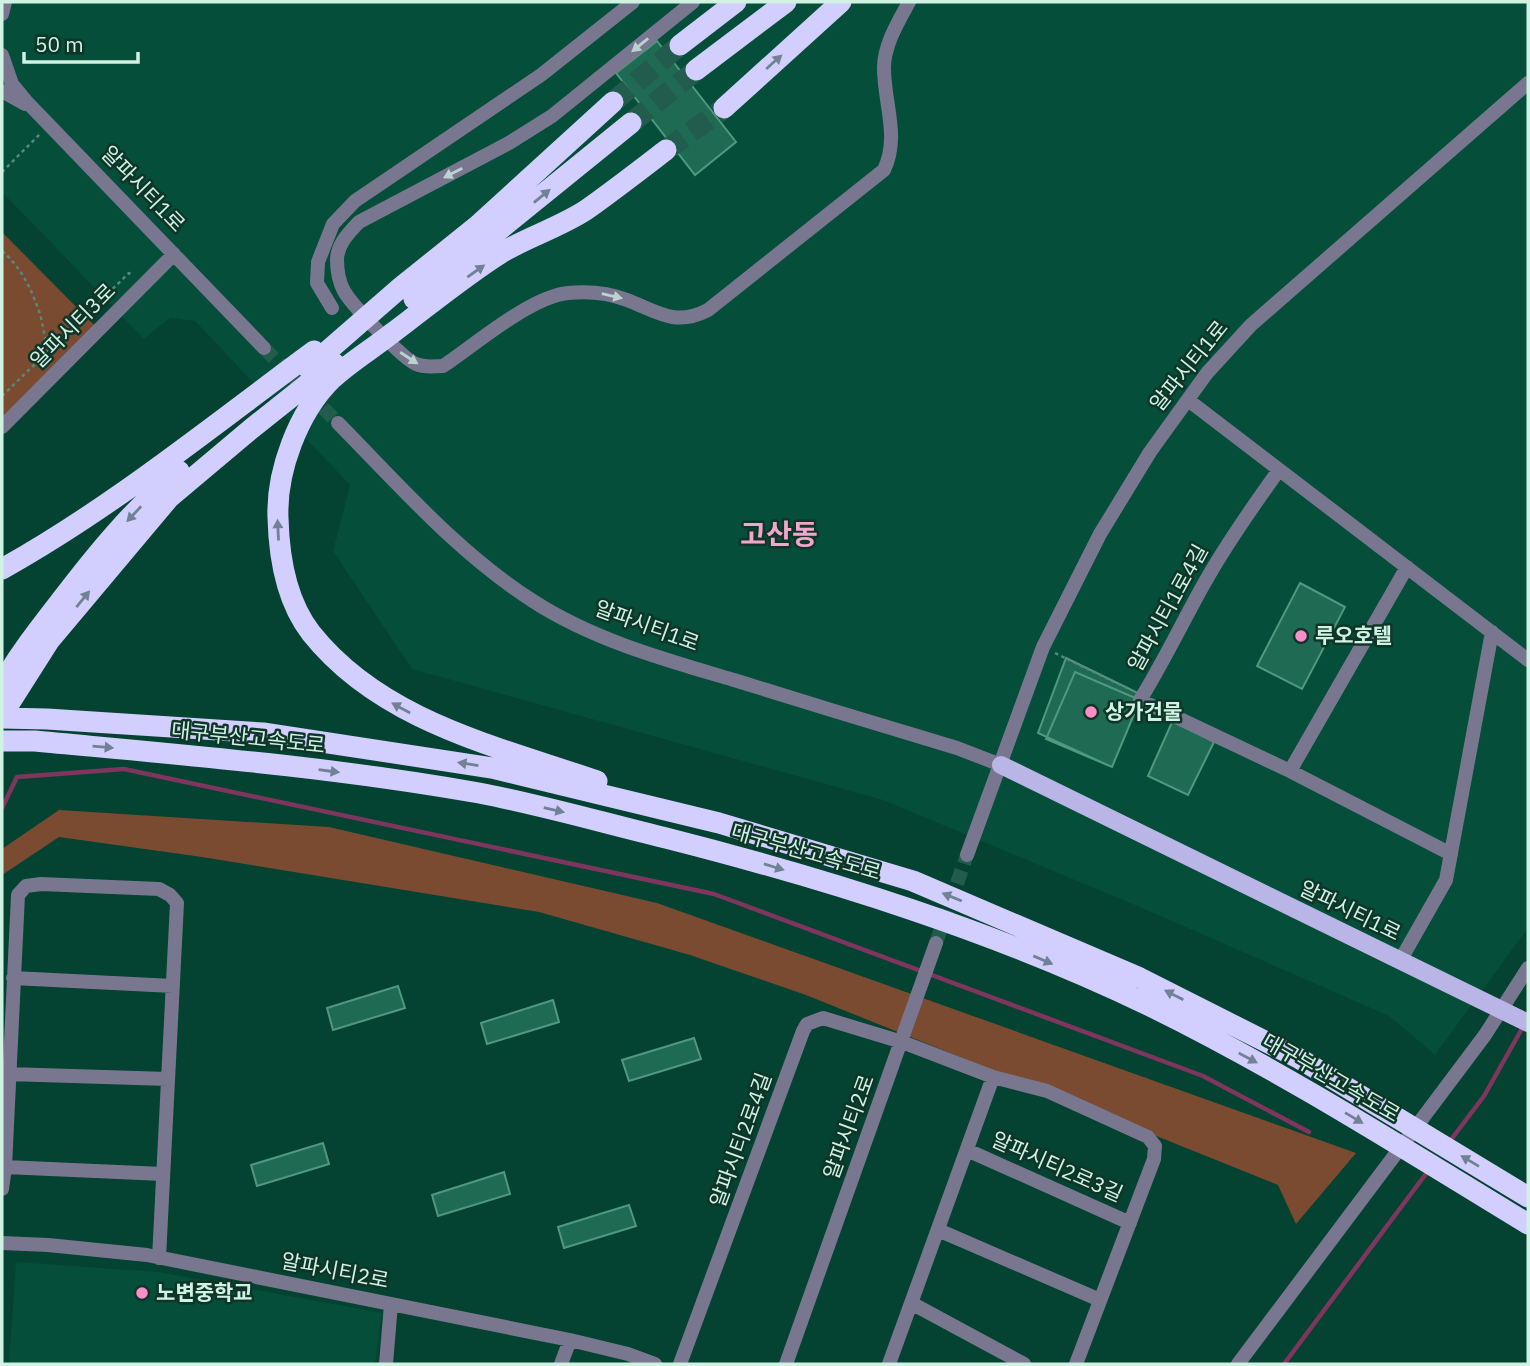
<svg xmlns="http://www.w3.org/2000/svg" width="1530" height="1366" font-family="'IBM Plex Sans','Noto Sans KR',sans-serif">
<rect width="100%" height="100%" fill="#044231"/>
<path fill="#044e3a" d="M2,2H1528V928L1435,1055L1389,1016L1142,908L883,800L412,669L333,551L350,485L195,321L170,318L144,339L2,192Z
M16,1262L159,1272L382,1313L375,1364H9Z"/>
<path fill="#7b4b31" d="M2,232L99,330L2,427Z
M59,810L329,827L657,903L1356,1153L1296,1224L1278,1185L806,995L690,955L539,912L202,857L59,837L2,875V849Z"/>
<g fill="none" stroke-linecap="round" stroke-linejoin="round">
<path stroke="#7f365e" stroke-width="4.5" d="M2,808L17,777L124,769L714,894L1203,1076L1309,1132
M1450,1141L1484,1096L1524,1025
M1284,1364L1428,1171"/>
</g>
<path fill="#1e6a53" stroke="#51987f" stroke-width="2" d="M657,41L736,142L695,175L616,73Z
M1300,583L1345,607L1302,689L1257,666Z
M1066,658L1142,695L1112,767L1038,733Z
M1075,672L1140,700L1112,767L1046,739Z
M1173,720L1214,742L1188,795L1148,776Z
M398,986L405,1008L333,1030L327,1008Z
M553,1000L559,1022L487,1044L481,1023Z
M694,1038L701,1059L629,1081L622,1060Z
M323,1143L329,1164L257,1186L251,1165Z
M504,1172L510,1194L438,1216L432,1195Z
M629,1205L636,1226L564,1248L558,1227Z"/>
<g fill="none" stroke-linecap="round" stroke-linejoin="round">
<path stroke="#225c4c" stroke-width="14" stroke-dasharray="14 7" stroke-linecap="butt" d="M264,348L338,423
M936,943L967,855"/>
<path stroke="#225c4c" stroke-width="21" stroke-dasharray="21 10" stroke-linecap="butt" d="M613,102L680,45
M631,123L696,70
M666,150L724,108"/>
<path stroke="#568979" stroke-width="2.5" stroke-dasharray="3.5 3.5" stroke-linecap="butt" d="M2,172L40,134
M2,251C21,267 32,290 40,314C44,329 45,344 51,358
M2,396L129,273L133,276
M1055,653L1131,690"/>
<path stroke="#79778f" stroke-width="14" d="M693,2L552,116L509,143L359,222C349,233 338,243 337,259C337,269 339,282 344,291C351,304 403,359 416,364C425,368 434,366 443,366C476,344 530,297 568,293C587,291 609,293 627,300C658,312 675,327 708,310L884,170C900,136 884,104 884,68C884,45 898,22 909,2
M2,14L5,2
M2,55L12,84L26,101L264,348
M2,91L25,104
M332,308L317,283L318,262L333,224L355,201L541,75L633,2
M1188,400L1528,660
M338,423C400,486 458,553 533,601C593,640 666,660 734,680C808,703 883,726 957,748L1001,765
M2,427L174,254
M1279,470C1253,506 1227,543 1205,582C1183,621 1164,661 1140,700L1290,771L1451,854
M1290,771L1407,567
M967,855L1043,647L1100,534L1150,452L1207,373L1251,325L1528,83
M1400,961L1446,880L1492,632
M13,978L173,986
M8,1074L168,1079
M967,1150L1130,1223
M5,1167L163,1174
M2,1189L5,1167L18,895L26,886L41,884L159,889L170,895L177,903L159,1258
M938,1230L1100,1300
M2,1243L48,1245L147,1255L570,1340L628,1354L655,1364
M911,1303L1024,1364
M386,1364L391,1304
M561,1364L570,1340
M680,1364L803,1031L807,1024L823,1018L902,1042L993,1077L1047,1091L1148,1137L1155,1146L1154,1159L1076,1364
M786,1364L936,943
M889,1364L993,1077
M1238,1364L1485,1035L1528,968"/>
<path stroke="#b9b5e6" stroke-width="18" d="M1001,765L1528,1023"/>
<path stroke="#d2cffe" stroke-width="21" d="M680,45L736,2
M696,70L786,2
M724,108L841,2
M414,299L631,123
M308,368L401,287L477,226L613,102
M2,569C113,507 212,426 314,351
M2,684C19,654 41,626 62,599C97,553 134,508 179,471
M2,715L49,641L169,498L251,429L334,363
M2,718L47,719L263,733L492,768L719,823L913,881L1140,978L1300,1059L1528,1197
M2,741H35C184,755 333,767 479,793C542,805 604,823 666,838C831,880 994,931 1148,1005C1279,1069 1403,1148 1528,1224
M597,781C496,746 381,721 311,633C287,602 279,557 278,518C276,472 298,412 332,379C349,363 372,349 391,334C427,307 463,277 501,253C528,237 560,227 586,210C613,191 640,170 666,150"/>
</g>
<defs><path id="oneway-solid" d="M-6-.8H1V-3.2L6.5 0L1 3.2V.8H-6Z" transform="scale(1.75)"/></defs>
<g fill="#bad3ce">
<use href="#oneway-solid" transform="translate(640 45) rotate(141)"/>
<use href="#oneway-solid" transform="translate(453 173) rotate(153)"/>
<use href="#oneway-solid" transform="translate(612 296) rotate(13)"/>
<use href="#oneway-solid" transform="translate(409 358) rotate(33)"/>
</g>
<g fill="#708294">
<use href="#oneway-solid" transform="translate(774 62) rotate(-42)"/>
<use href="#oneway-solid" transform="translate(542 196) rotate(-39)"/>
<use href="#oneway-solid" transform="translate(476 271) rotate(-35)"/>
<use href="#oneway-solid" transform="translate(134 514) rotate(133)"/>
<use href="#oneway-solid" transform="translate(278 530) rotate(-93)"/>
<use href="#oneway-solid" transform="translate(83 599) rotate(-51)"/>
<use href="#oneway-solid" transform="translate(401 708) rotate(-151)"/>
<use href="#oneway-solid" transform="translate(103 747) rotate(5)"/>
<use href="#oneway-solid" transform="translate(468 764) rotate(-171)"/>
<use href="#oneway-solid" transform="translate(329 771) rotate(8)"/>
<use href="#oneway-solid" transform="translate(554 810) rotate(13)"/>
<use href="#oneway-solid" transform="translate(774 867) rotate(17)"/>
<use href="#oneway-solid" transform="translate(952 897) rotate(-158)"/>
<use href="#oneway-solid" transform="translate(1043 960) rotate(23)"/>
<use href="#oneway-solid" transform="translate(1174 995) rotate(-153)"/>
<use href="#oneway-solid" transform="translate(1248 1058) rotate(28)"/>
<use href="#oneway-solid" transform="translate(1354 1118) rotate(31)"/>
<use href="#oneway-solid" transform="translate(1470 1161) rotate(-149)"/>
</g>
<g fill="#fa8fc7" stroke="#0f3529" stroke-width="2.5">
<circle cx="1301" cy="636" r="7"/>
<circle cx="1091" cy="712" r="7"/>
<circle cx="142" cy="1293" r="7"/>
</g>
<g text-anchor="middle" stroke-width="5" stroke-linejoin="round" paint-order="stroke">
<g font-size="21" fill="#cff2e3" stroke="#0f3529">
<text transform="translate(143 189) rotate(46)" y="7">알파시티1로</text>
<text transform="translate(73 326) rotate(-45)" y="7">알파시티3로</text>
<text transform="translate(1189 366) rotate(-51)" y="7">알파시티1로</text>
<text transform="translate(1168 608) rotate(-61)" y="7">알파시티1로4길</text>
<text transform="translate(647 626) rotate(20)" y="7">알파시티1로</text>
<text transform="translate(248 738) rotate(6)" y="7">대구부산고속도로</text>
<text transform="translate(806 852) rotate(16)" y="7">대구부산고속도로</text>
<text transform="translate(1350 911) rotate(26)" y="7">알파시티1로</text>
<text transform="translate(1331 1078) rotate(30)" y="7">대구부산고속도로</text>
<text transform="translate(849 1127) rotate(-70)" y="7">알파시티2로</text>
<text transform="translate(741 1140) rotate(-70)" y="7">알파시티2로4길</text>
<text transform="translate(1057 1167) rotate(24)" y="7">알파시티2로3길</text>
<text transform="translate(335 1271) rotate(11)" y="7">알파시티2로</text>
</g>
<g font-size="21" font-weight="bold" fill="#cff2e3" stroke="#0f3529" text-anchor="start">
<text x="1315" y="643">루오호텔</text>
<text x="1105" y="719">상가건물</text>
<text x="156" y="1300">노변중학교</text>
</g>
<g font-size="28" font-weight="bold" fill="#f1a6cb" stroke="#0f3529">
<text x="779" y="544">고산동</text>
</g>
</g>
<rect width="1530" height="1366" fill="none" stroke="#cff2e3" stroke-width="7"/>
<path d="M24 52v10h114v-10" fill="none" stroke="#cff2e3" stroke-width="3.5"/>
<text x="35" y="52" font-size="21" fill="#cff2e3" stroke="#0f3529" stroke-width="5" paint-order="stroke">50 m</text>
</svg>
